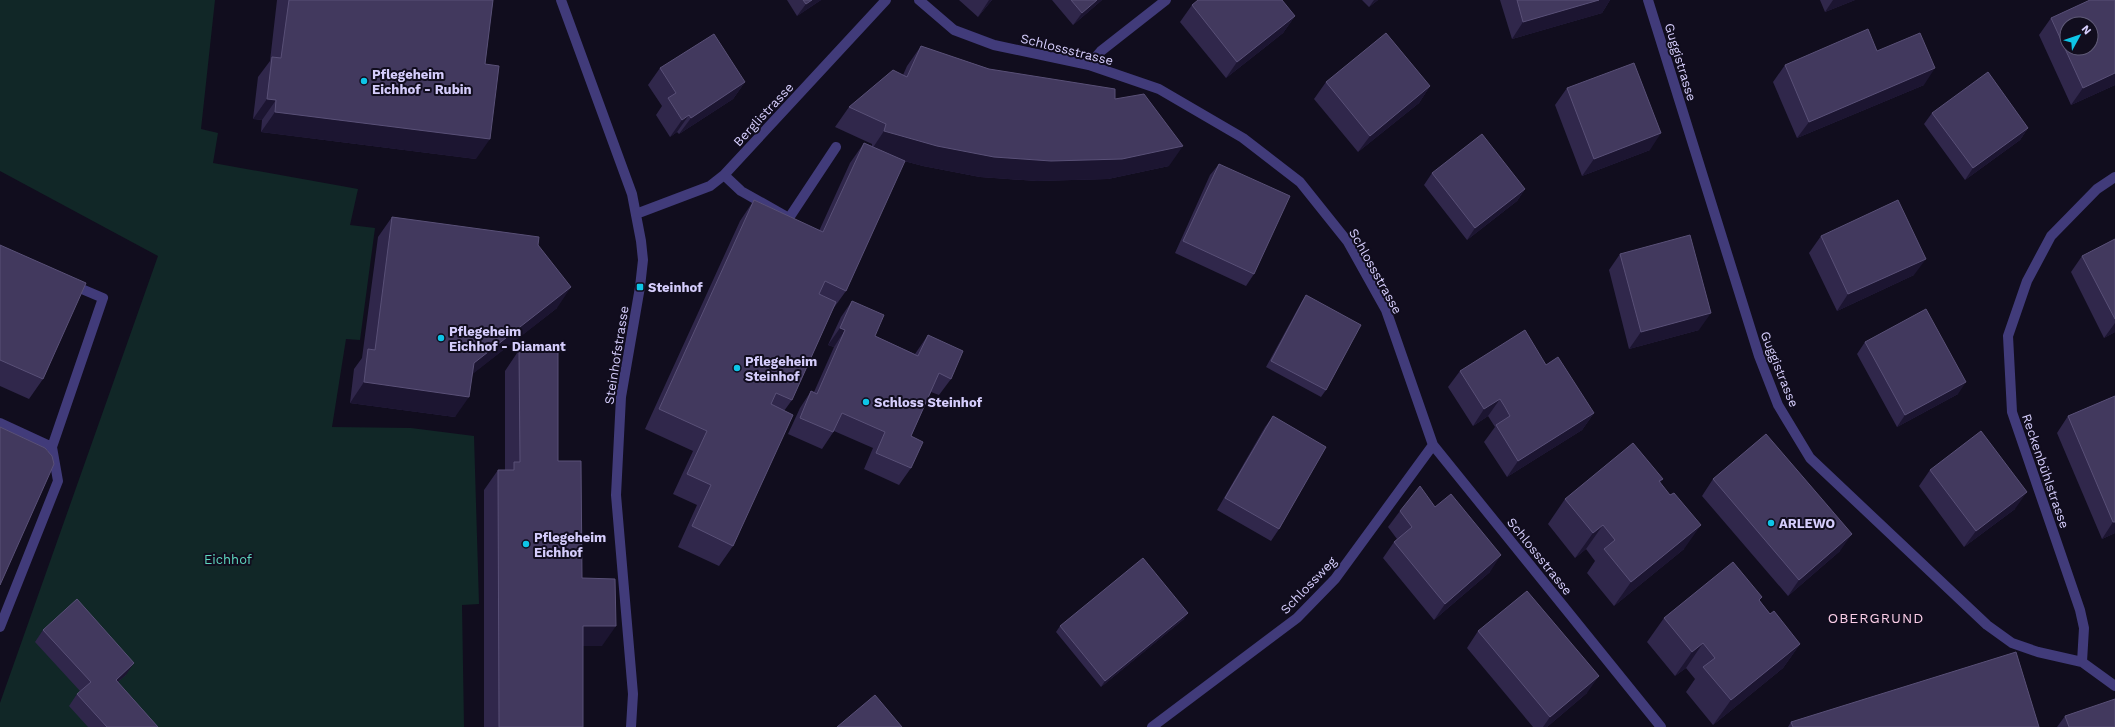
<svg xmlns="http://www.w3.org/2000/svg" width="2115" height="727" font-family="'Work Sans',sans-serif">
<rect width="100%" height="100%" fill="#110d1e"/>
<path fill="#112727" d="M0,0H215L201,129L218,133L213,163L358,189L350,225L375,228L360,340L346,339L332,427L411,428L474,436L479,604L462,605L464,727H0V703L158,256L0,171Z"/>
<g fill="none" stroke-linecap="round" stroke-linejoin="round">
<path stroke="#413b7a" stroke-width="10" d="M561,0L632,194L641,241L643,260L640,287L621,397L616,495L633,694L631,727
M919,0L954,30L994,45L1089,65L1159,89L1243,138L1300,182L1348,242L1386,310L1433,445L1661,727
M1648,0L1759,356L1778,405L1810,458L1987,625L2012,643L2038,652L2082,662L2115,686
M1089,65L1101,51L1166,0
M724,175L741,191L789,218L836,147
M636,214L710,186L724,175L886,0
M0,423L52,447
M0,627L58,481L52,447L103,298L70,284
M2082,662L2084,628L2080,610L2012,412L2008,336L2027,281L2051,236L2097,189L2115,177
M1152,727L1297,618L1335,579L1433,445"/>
</g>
<path fill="#30274b" d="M277,0H493L485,64L476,159L261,132L262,120L253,119L258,77L270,61Z
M787,0H821L797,16Z
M959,0H992L978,17Z
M1052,0H1102L1073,25Z
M1362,0H1378L1369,7Z
M1500,0H1610L1602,13L1512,39Z
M1820,0H1855L1825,12Z
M2115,0V85L2071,105L2039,35L2051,18Z
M1192,5L1295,16L1283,33L1226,78L1180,22Z
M921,46L989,69L1115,99L1169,166L1108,179L1037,181L980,177L923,166L904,161L846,291L833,309L792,400L784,411L733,546L719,566L678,547L697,505L673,494L693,451L645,429L740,221L754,200L819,231L850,163L864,143L872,146V144L835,127L849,107L903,75L907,66Z
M1877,51L1924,85L1797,138L1773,82L1785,65Z
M660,68L745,82L733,99L679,134L677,132L670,137L656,115L662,106L648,85Z
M1326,82L1430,86L1419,103L1358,152L1314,99Z
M1567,88L1650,150L1582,176L1555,105Z
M1932,113L2028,128L2020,140L1965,180L1924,124Z
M1219,164L1254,274L1246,286L1175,253L1210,175Z
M1432,173L1525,189L1517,201L1467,240L1424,185Z
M392,217L538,245L557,308L472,374L455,417L350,403L354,369L362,358L378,237Z
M1821,236L1914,275L1837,311L1809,253Z
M2115,239V332L2104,338L2071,272L2082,256Z
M0,245L43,379L29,399L0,386Z
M1620,254L1699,330L1629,349L1609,270Z
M1306,295L1326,390L1321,397L1266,367L1302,301Z
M852,301L875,336L915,354L928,335L951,379L939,395L931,392L911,436V468L899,485L864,469L873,448L834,431L822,449L788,434L800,408L811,391L814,392L834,347L828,345L841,317Z
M1865,342L1958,394L1897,427L1857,354Z
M519,350L558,461L582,578L602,646H583V727H484V490L498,470H505V371Z
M1546,365L1594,413L1582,430L1507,477L1484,442L1495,427L1488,416L1473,426L1448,387L1460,371Z
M2115,396V533L2102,539L2057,433L2068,416Z
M1273,416L1279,529L1271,541L1217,510L1265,427Z
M1930,470L2015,509L1964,547L1919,486Z
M1663,479L1660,482L1684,549L1614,606L1587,573L1595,561L1586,549L1575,558L1548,524L1565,499Z
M1713,479L1840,551L1788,596L1702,496Z
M1435,507L1490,572L1434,620L1383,558L1394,542L1397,539L1388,527L1400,511Z
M1760,601L1770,614L1800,644L1783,668L1713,725L1686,692L1695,679L1686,668L1675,676L1647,642L1664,618Z
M1184,619L1101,687L1056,632L1060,626Z
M43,630L126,675L118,682L158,727H88L69,706L77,694L80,691L35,642Z
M1478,631L1587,693L1547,727H1533L1467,648Z
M2065,716L2115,727H2057Z
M1791,722L2039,727H1788Z"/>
<path fill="#1c1531" d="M812,0H821L797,16L806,4Z
M989,0H992L978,17Z
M1097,0H1102L1073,25L1082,13Z
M1374,0H1378L1369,7Z
M1599,0H1610L1602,13L1512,39L1523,22Z
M1833,0H1855L1825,12Z
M1295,16L1283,33L1226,78L1237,62Z
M1935,68L1924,85L1797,138L1809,122Z
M2115,73V85L2071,105L2083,88Z
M745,82L733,99L679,134L691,118Z
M1430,86L1419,103L1358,152L1370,136Z
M267,99L276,100L262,120L253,119Z
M275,112L490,139L476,159L261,132Z
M689,115L677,132L670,137L682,120Z
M2028,128L2020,140L1965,180L1973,168Z
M884,131L1183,146L1169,166L1108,179L1037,181L980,177L923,166L870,152Z
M1661,133L1650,150L1582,176L1594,159Z
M1525,189L1517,201L1467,240L1475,228Z
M1926,259L1914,275L1837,311L1848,294Z
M571,287L557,308L460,384L474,363Z
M1711,313L1699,330L1629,349L1641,332Z
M2115,323V332L2104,338Z
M840,328L845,330L834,347L828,345Z
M364,382L469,397L455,417L350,403Z
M1966,382L1958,394L1897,427L1905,415Z
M1500,399L1488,416L1473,426L1484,409Z
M1594,413L1582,430L1507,477L1518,461Z
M2027,492L2015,509L1964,547L1976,531Z
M2113,522H2115V533L2102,539Z
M1603,525L1586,549L1575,558L1593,533Z
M1701,525L1684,549L1614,606L1631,582Z
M1852,534L1840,551L1788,596L1799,580Z
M1501,555L1490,572L1434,620L1445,604Z
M1188,613L1184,619L1101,687L1105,681Z
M583,626H616L602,646H569Z
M1703,643L1686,668L1675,676L1692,652Z
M1800,644L1783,668L1713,725L1731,700Z
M134,663L126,675L107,691L116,680Z
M1599,676L1587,693L1547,727H1543L1550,717Z"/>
<path fill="#42395e" stroke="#595077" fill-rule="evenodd" d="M289,0H493L485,64L499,66L490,139L275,112L276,100L267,99L272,57L281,58Z
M803,0H812L806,4Z
M1071,0H1097L1082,13Z
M1198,0H1282L1295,16L1237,62L1192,5Z
M1517,0H1599L1523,22Z
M2090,0H2115V73L2083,88L2051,18ZM2067,24H2091V48H2067Z
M1868,29L1877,51L1920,33L1935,68L1809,122L1785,65Z
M1386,33L1430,86L1370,136L1326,82Z
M714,34L745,82L691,118L689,115L682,120L668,98L676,93L660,68Z
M921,46L989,69L1115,89V99L1144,94L1183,146L1122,159L1051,161L994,157L937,146L884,131L886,124L849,107L893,70L907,77Z
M1634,63L1661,133L1594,159L1567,88Z
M1988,72L2028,128L1973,168L1932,113Z
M1482,134L1525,189L1475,228L1432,173Z
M864,143L905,161L846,291L825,281L819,294L836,302L792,400L776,393L771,404L793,415L733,546L692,526L711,485L687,474L707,431L659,409L754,200L823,232Z
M1219,164L1290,196L1254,274L1183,241Z
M1898,200L1926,259L1848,294L1821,236Z
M392,217L539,237L538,245L571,287L474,363L469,397L364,382L368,349L375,350Z
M1690,235L1711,313L1641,332L1620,254Z
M2115,239V319L2082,256Z
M0,245L86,283L43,379L0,360Z
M1306,295L1361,325L1326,390L1271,361Z
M852,301L884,315L875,336L918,356L928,335L963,351L951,379L939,373L911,436L923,442L911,468L876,453L885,432L842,413L833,432L800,418L811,391L817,394L845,330L840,328Z
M1926,309L1966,382L1905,415L1865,342Z
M1525,330L1546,365L1558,357L1594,413L1518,461L1496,425L1510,416L1505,407L1500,399L1484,409L1460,371Z
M519,350L558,351V461H581L582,578L615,579L616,626H583V727H499L498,470H514V462H520Z
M2115,396V522H2113L2068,416Z
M1273,416L1326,447L1279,529L1225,498Z
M0,427L45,448L52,456L54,464L0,585Z
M1981,431L2027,492L1976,531L1930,470Z
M1766,434L1852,534L1799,580L1713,479Z
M1633,443L1663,479L1659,481L1670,495L1674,493L1701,525L1631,582L1604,549L1615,540L1603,525L1593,533L1565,499Z
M1420,486L1435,507L1451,494L1501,555L1445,604L1394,542L1412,527L1400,511Z
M1143,558L1188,613L1105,681L1060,626Z
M1733,562L1762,597L1759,600L1770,614L1774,611L1800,644L1731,700L1703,667L1715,658L1703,643L1692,652L1664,618Z
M1527,591L1599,676L1550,717L1478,631Z
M77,599L134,663L116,680L158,727H107L77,694L91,682L43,630Z
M2016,652L2039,727H1793L1791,722Z
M875,695L902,727H837Z
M2115,699V727H2069L2065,716Z"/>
<g fill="#0ec5e7" stroke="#110d1e" stroke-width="1.5">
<circle cx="364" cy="81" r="4"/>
<rect x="636" y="283" width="8" height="8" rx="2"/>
<circle cx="441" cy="338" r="4"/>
<circle cx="737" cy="368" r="4"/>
<circle cx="866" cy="402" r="4"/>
<circle cx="1771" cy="523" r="4"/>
<circle cx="526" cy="544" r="4"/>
</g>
<g text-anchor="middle" stroke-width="4" stroke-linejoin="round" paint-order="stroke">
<g font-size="13" fill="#d5cdfc" stroke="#110d1e">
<text transform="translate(1067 49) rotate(14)" y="5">Schlossstrasse</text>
<text transform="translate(1681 62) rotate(73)" y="5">Guggistrasse</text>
<text transform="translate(763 114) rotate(-47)" y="5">Berglistrasse</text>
<text transform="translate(1376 271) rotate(61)" y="5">Schlossstrasse</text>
<text transform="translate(616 355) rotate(-81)" y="5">Steinhofstrasse</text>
<text transform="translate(1780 369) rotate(68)" y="5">Guggistrasse</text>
<text transform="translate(2046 471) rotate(71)" y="5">Reckenbühlstrasse</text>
<text transform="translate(1540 556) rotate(51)" y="5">Schlossstrasse</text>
<text transform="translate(1308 585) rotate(-46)" y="5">Schlossweg</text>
</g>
<g font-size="13" font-weight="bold" fill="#d5cdfc" stroke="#110d1e" text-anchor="start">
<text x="372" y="79">Pflegeheim<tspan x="372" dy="15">Eichhof - Rubin</tspan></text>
<text x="648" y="292">Steinhof</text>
<text x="449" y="336">Pflegeheim<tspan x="449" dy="15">Eichhof - Diamant</tspan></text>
<text x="745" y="366">Pflegeheim<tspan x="745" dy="15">Steinhof</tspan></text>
<text x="874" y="407">Schloss Steinhof</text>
<text x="1779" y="528">ARLEWO</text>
<text x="534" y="542">Pflegeheim<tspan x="534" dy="15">Eichhof</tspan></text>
</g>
<g font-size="13" fill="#5ed7bf" stroke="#110d1e">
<text x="228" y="564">Eichhof</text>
</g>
<g font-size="14" letter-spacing="1" fill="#fccfe9" stroke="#110d1e">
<text x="1876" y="623">OBERGRUND</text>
</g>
</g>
<g transform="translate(2079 36) rotate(50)"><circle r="19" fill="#110d1e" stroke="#5f5a77"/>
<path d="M0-3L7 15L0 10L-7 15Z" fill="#0ec5e7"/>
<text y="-6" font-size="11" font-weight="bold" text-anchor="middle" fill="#d5cdfc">N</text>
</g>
</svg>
